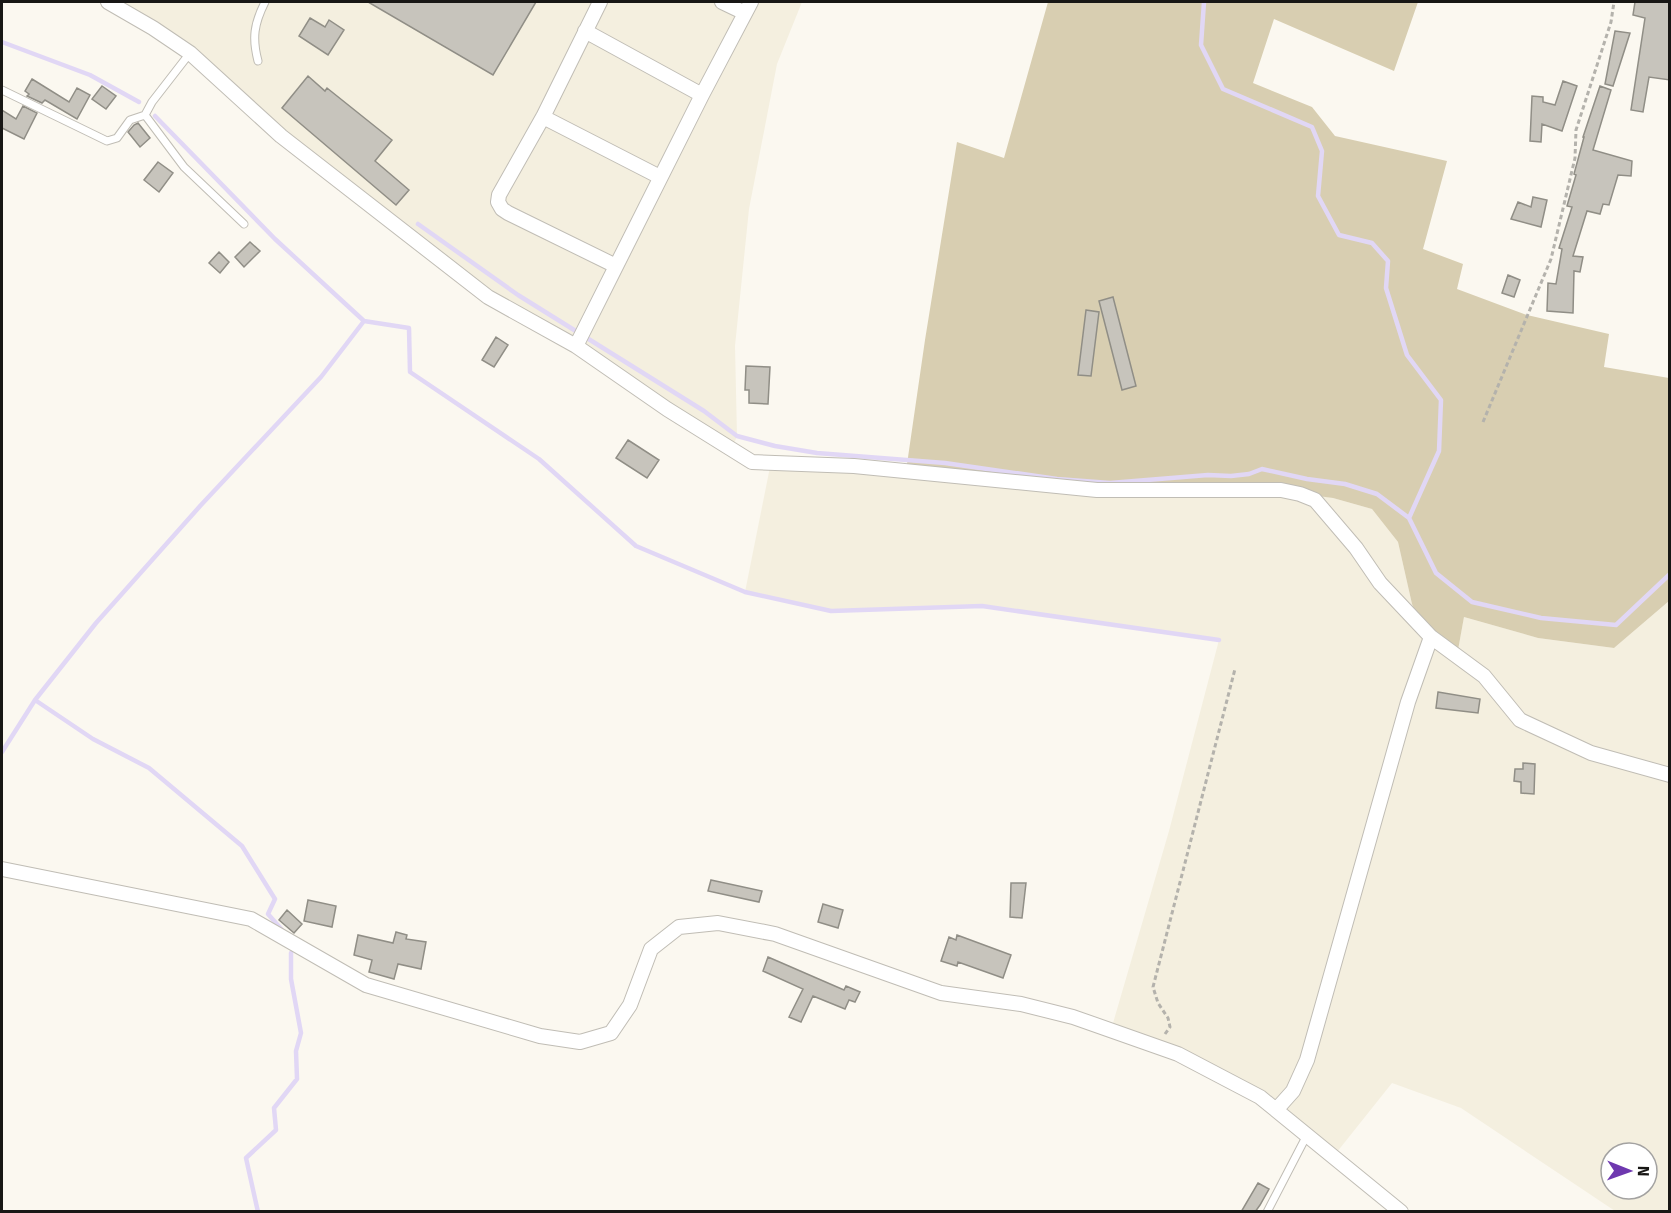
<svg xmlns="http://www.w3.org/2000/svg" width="1671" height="1213" font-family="'Fira Sans',sans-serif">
<rect width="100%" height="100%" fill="#fbf8f0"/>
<path fill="#f4efdf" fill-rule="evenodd" d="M108,2H802L777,64L749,209L735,346L737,436L732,449L488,297L219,78Z
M771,462L1270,487L1333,498L1372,509L1398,542L1412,604L1456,660L1464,617L1538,638L1614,648L1669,601V1211H1615L1461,1108L1392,1083L1333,1157L1260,1097L1111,1030L1169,831L1219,640L982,606L831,611L745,592ZM1611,1153H1647V1189H1611Z"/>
<path fill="#d8ceb1" d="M1048,2H1418L1394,71L1274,19L1253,83L1312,107L1335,136L1447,161L1423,249L1463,264L1457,289L1527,315L1609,334L1604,367L1669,378V601L1614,648L1538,638L1464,617L1456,661L1417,615L1412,604L1398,542L1372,509L1333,498L1265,489L1097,490L906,471L925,340L957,142L1004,158Z"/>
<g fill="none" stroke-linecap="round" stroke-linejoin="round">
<path stroke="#e1d7f5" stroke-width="4.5" d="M1204,2L1201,45L1223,89L1312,127L1322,151L1318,196L1339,235L1372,243L1388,261L1386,288L1407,355L1441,400L1439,451L1409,518L1436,573L1472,602L1541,618L1616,625L1670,574
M2,42L90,75L139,102
M155,116L275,239L364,321L409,328L410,372L539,459L636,546L745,592L831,611L982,606L1219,640
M418,224L518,295L704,411L737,436L775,446L817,453L945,463L1057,479L1110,483L1208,475L1231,476L1249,474L1262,469L1307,479L1345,484L1377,494L1409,518
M35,700L93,739L149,768L242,846L275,899L268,914L283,931
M2,752L35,700L96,623L201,505L321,377L364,321
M258,1212L246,1158L276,1130L274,1108L297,1079L296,1051L301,1033L291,979V953"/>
</g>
<path fill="#c7c4bc" stroke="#908e86" stroke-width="1.5" d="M368,2H536L493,75Z
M1635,2H1670V80L1649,77L1643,112L1631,110L1645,18L1633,15Z
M310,18L325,27L329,20L344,30L328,55L299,36Z
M1615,31L1630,33L1613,86L1605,84Z
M308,76L325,91L327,88L392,140L375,161L409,190L396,205L282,108Z
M32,79L69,102L77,88L90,95L77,119L45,100L42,103L27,96L29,94L25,91Z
M1563,81L1577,86L1562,131L1542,124L1541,142L1530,141L1532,96L1543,97V102L1555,105Z
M102,86L116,96L106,109L92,99Z
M1600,86L1611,90L1593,150L1632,161L1631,176L1618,175L1609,205L1603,204L1600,214L1587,211L1573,256L1583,257L1580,272L1574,271L1573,313L1547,311L1548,283L1556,284L1562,249L1559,248L1572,207L1567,206L1576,175L1574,174L1584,137H1583Z
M23,106L37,113L24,139L2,128V110L16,119Z
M138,123L150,138L140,147L128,132L134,125Z
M158,162L173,173L159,192L144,180Z
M1533,197L1547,200L1541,227L1511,219L1518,202L1531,207Z
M250,242L260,251L244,267L235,257Z
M219,252L229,262L220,273L209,263Z
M1508,275L1520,280L1514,297L1502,293Z
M1113,297L1136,386L1122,390L1099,301Z
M1086,310L1099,312L1091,376L1078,375Z
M496,337L508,345L494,367L482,360Z
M746,366L770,367L768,404L749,403V390H745Z
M628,440L659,460L647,478L616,458Z
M1438,692L1480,699L1478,713L1436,708Z
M1523,763L1535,764L1534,794L1521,793V782L1514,781L1515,769H1523Z
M711,880L762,891L759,902L708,891Z
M1011,883H1026L1022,918L1010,917Z
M308,900L336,906L332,927L304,921Z
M823,904L843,910L838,928L818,922Z
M287,910L302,924L294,933L279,920Z
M396,932L407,935L406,939L426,942L421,969L398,964L394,979L369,972L372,960L354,955L358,935L393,943Z
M957,935L1011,955L1003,978L958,962L957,966L941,961L949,937L956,940Z
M768,957L844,990L846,986L860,992L855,1002L849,1000L845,1009L813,996L801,1022L789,1017L803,989L763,971Z
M1258,1183L1269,1189L1260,1205L1255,1212H1241Z"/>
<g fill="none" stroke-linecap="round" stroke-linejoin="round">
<defs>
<path id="service" d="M258,61C252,38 254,24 265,2
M2,90L107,141L117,138L130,120L145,115L152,102L190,53
M145,115L184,167L244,224
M1267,1212L1307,1135"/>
<path id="minor" d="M108,2L153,28L190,53L281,136L488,297L576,346L667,409L752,462L854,466L1097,490H1281L1300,494L1315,500L1356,548L1380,583L1431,637L1408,702L1307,1060L1293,1091L1276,1110
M600,2L543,117L499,195L498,202L502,209L508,213L616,266
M722,2L745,13
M585,31L702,95
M543,117L660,177
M576,346L702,95L751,2
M1431,637L1484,676L1520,720L1591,753L1670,775
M2,869L251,919L366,985L540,1036L580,1042L611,1033L630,1005L651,949L679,927L718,923L775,934L941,993L1021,1004L1073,1017L1178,1054L1260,1097L1401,1212"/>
</defs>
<use href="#service" stroke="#c0bdb5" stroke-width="9"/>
<use href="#minor" stroke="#c0bdb5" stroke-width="16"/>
<path stroke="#b4b2ac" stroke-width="3" stroke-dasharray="4.5 3" stroke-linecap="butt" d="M1483,422L1551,259L1575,158L1576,130L1611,22L1614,2
M1165,1034L1170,1027L1168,1018L1158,1003L1153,987L1235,669"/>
<use href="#service" stroke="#fff" stroke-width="7"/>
<use href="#minor" stroke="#fff" stroke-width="14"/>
</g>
<rect width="1671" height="1213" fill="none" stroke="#181715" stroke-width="6"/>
<g transform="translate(1629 1171) rotate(91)"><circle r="28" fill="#ffffff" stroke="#a3a2a1" stroke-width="1.5"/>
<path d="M0-4.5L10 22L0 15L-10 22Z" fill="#6e38af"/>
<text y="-9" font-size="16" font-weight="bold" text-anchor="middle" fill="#181715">N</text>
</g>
</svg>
